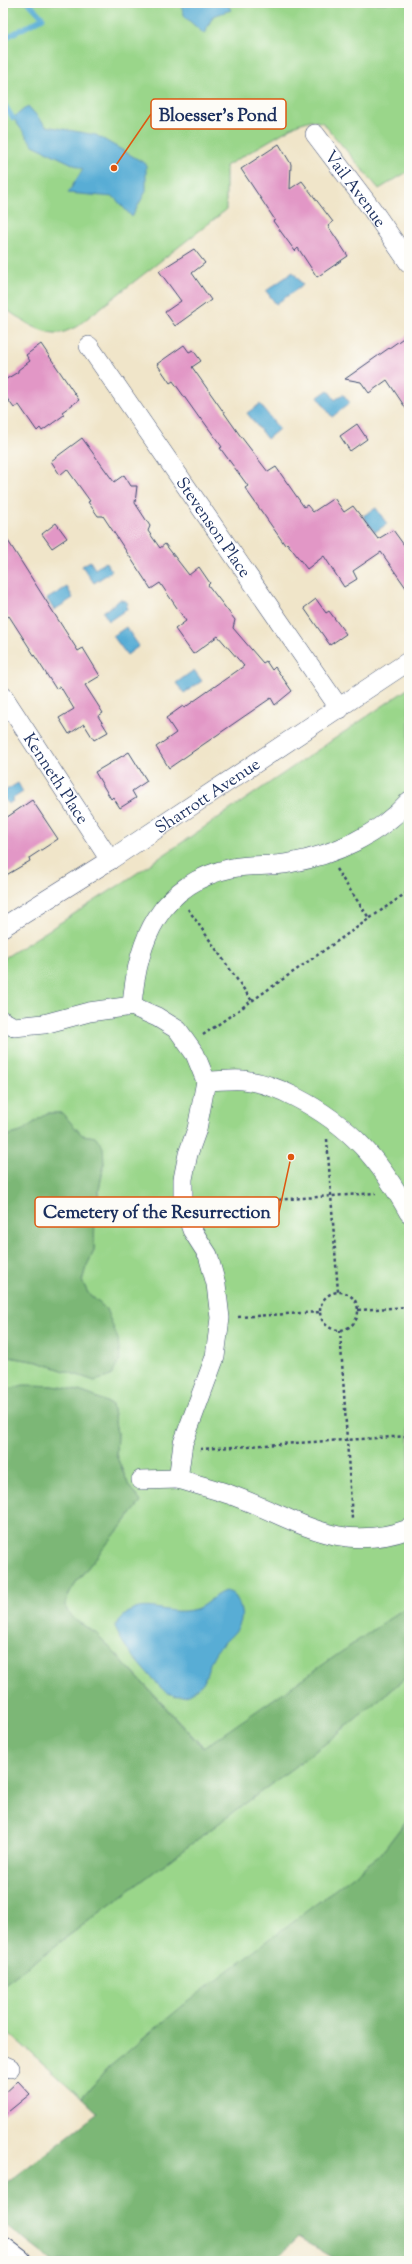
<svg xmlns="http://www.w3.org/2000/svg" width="412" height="2264" font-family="'Sorts Mill Goudy',serif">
<rect width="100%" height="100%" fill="#fdfcf7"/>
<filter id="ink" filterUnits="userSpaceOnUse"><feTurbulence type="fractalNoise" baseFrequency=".025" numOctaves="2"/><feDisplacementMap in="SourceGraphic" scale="8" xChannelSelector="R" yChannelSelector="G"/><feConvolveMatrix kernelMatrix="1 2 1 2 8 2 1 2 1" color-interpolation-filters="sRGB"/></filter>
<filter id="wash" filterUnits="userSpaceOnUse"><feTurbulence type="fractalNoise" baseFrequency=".012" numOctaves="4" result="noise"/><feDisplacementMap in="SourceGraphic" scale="16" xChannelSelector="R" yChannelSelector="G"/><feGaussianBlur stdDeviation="0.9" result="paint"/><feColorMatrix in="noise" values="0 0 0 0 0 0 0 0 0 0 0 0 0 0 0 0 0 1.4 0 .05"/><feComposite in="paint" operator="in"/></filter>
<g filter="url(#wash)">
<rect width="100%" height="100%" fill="#f0e5c9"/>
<path fill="#9ad68a" stroke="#5a8274" d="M3,3H409V171L379,189L323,123L311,120L298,124L226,166V210L76,327C71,329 65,332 61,333C40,335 19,318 3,307Z
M409,688V1605L204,1748L97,1634C72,1617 53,1614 77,1581L141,1502L129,1486L116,1455L117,1433L112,1405C77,1386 41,1380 3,1391V1356L38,1362L95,1381L106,1309L88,1293L82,1281L86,1267L94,1251L95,1212L104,1163L96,1137L82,1135L62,1113H47L21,1132L3,1137V959L121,884Z
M409,1675V1817L380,1855L108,2068L82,2098L3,2028V1985L326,1743Z"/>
<path fill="#7bb776" stroke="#4b736a" d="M47,1113H62L82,1135L96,1137L103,1147L104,1163L95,1212L94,1251L86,1267L82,1281L88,1293L106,1309L118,1339L120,1360L111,1376L95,1381L38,1362L3,1356V1137L21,1132Z
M23,1385C58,1385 80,1388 112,1405L117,1433L116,1455L129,1486L141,1502L77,1581C53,1614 72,1617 97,1634L203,1748L409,1605V1675L326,1743L3,1985V1391Z
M409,1817V2261H339L298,2237L273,2261H52L3,2223V2186L98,2113L82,2098L108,2068L186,2003L380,1855Z"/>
<path fill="#59add5" stroke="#3a6e9a" d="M180,3H227L231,10L213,16L204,34L185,17Z
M28,106L46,126L96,135L146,164V191L132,217L114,197L68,193L83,169L33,145L13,118Z
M293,272L303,285L276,304L266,291Z
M328,390L335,400L343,394L350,403L332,417L318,397Z
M260,404L279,429L267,439L247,413Z
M376,508L387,524L375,532L363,516Z
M90,561L95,569L105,562L112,571L94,583L82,566Z
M67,587L73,598L54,610L47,599Z
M121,599L122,601L125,600L128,604L126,606L127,609L109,621L103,612Z
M126,627L139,646L127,655L113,636Z
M194,670L202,681L184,693L176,683Z
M18,783L23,792L12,799L13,801L8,804L3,798V792Z
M225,1591C232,1592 235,1595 238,1601C251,1630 224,1637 214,1655C209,1663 208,1672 204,1681C201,1686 196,1690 191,1693C170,1703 158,1685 146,1671C135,1658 120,1643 115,1626C141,1590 162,1619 196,1609C207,1605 213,1595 225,1591Z"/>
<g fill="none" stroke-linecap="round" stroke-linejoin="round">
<path stroke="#59add5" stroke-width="5" d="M3,39L43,18L29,3
M3,102L13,118"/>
</g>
<g id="blocks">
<path fill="#e297c6" d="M279,144L291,164L290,189L302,181L333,222L328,226L348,256L317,277L298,248L295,251L273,221L275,220L241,169Z
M194,249L205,263L192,273L211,300L175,326L165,312L181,301L159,271Z
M409,334V413L387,380L369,393L361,382L345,379Z
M41,344L79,400L62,412L64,415L42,431L40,428L37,431L19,405L14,408L3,393V381L18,372V370L30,361L26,355Z
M184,345L189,352L193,350L201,361L192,367L239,434L268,472L276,467L304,507L307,505L313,512L334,498L344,512L353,506L378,539L393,530L409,552V592L381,552L353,571L357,579L344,587L324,556L307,569L287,543L285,545L245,488L248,486L220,448L222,447L201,418L200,419L173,381L170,383L157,364Z
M357,424L367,439L350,451L340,436Z
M82,438L114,482L124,475L131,486H137L135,503L150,526L148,531L160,548L165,544L189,575L199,567L210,583L208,585L235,620L233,628L263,663L266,661L272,670L275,667L292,691L275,705L271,698L169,768L156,747L176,733L166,718L183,706L184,708L244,666L218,636L193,654L175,629L186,621L160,583L151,589L103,516H98L88,502L90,501L67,469L60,475L51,461Z
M56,523L67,538L52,548L42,534Z
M3,533L78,651L83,648L100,676L85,685L103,713L98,716L108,732L94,740L84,724L69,734L59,718L74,709L60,686L56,689L9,616L3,620Z
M316,599L326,613L329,611L346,634L330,645L304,608Z
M129,752L147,781L132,791L136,798L120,808L113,797L111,799L95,772Z
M32,800L58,839L29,858L30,861L3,877V820Z
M18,2081L30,2094L3,2116V2095Z"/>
</g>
</g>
<g filter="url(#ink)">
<use href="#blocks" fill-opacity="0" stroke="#3b4a6e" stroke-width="1"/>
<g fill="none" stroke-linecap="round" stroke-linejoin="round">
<defs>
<g id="minor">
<path id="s1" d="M315,134L371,208L409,263"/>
<path id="s2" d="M89,346L340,709"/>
<path id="s3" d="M3,696L110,860"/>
<path id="s4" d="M3,927L110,860L409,661"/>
<path d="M132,1006C137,940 160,883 232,868C251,864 271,867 290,863C334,855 379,835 409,801"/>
<path d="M3,1021L14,1027L44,1024L89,1012L132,1006L157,1017L178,1030L195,1054L206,1081L197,1129L188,1154L183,1179V1204L192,1230L208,1255L216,1284L220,1318L215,1357L183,1443L178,1479C198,1485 219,1490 239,1498C300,1521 340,1554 409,1529"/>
<path d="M206,1081C218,1081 231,1079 243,1080C261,1082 280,1089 295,1097C350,1125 380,1160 409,1213"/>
<path d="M141,1480L178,1479"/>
<path d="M3,2065L10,2068"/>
</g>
<path id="major" d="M3,2248L20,2261"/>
</defs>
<use href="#minor" stroke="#3b4a6e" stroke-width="20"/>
<use href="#major" stroke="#3b4a6e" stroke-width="24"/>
<path stroke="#3b4a6e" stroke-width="2.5" stroke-dasharray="3 3" stroke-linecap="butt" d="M336,869L369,918
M188,909L252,1001
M203,1035L409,891
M327,1139L338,1292
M201,1205L376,1193
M320 1311a19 19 0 1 1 38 0a19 19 0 1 1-38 0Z
M358,1310L409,1307
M238,1317L319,1312
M340,1330L352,1519
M200,1449L409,1436"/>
<use href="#minor" stroke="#fff" stroke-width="19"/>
<use href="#major" stroke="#fff" stroke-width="22"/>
</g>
</g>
<g text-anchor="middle" stroke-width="4" stroke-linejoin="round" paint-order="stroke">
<g font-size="17" fill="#1b2f5e" stroke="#fdfcf7">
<text dy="6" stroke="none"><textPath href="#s1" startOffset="68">Vail Avenue</textPath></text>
<text dy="6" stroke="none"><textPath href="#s2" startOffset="220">Stevenson Place</textPath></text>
<text dy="6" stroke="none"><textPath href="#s3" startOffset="98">Kenneth Place</textPath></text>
<text dy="6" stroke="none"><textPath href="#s4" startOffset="243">Sharrott Avenue</textPath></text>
</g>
</g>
<path fill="none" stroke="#de5710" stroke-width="1.5" d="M114 168L151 114M291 1157L279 1212"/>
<g fill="#de5710" stroke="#fdfcf7" stroke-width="1.5">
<circle cx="114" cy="168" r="4"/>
<circle cx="291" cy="1157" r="4"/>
</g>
<g fill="#fdfcf7" stroke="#de5710" stroke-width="1.5">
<rect x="151" y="99" width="135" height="30" rx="4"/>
<rect x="35" y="1197" width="244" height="30" rx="4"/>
</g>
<g font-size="18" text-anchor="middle" font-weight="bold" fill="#1b2f5e">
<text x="218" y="121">Bloesser's Pond</text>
<text x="157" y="1218">Cemetery of the Resurrection</text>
</g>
<rect width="412" height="2264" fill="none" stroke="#fdfcf7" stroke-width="16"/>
</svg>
